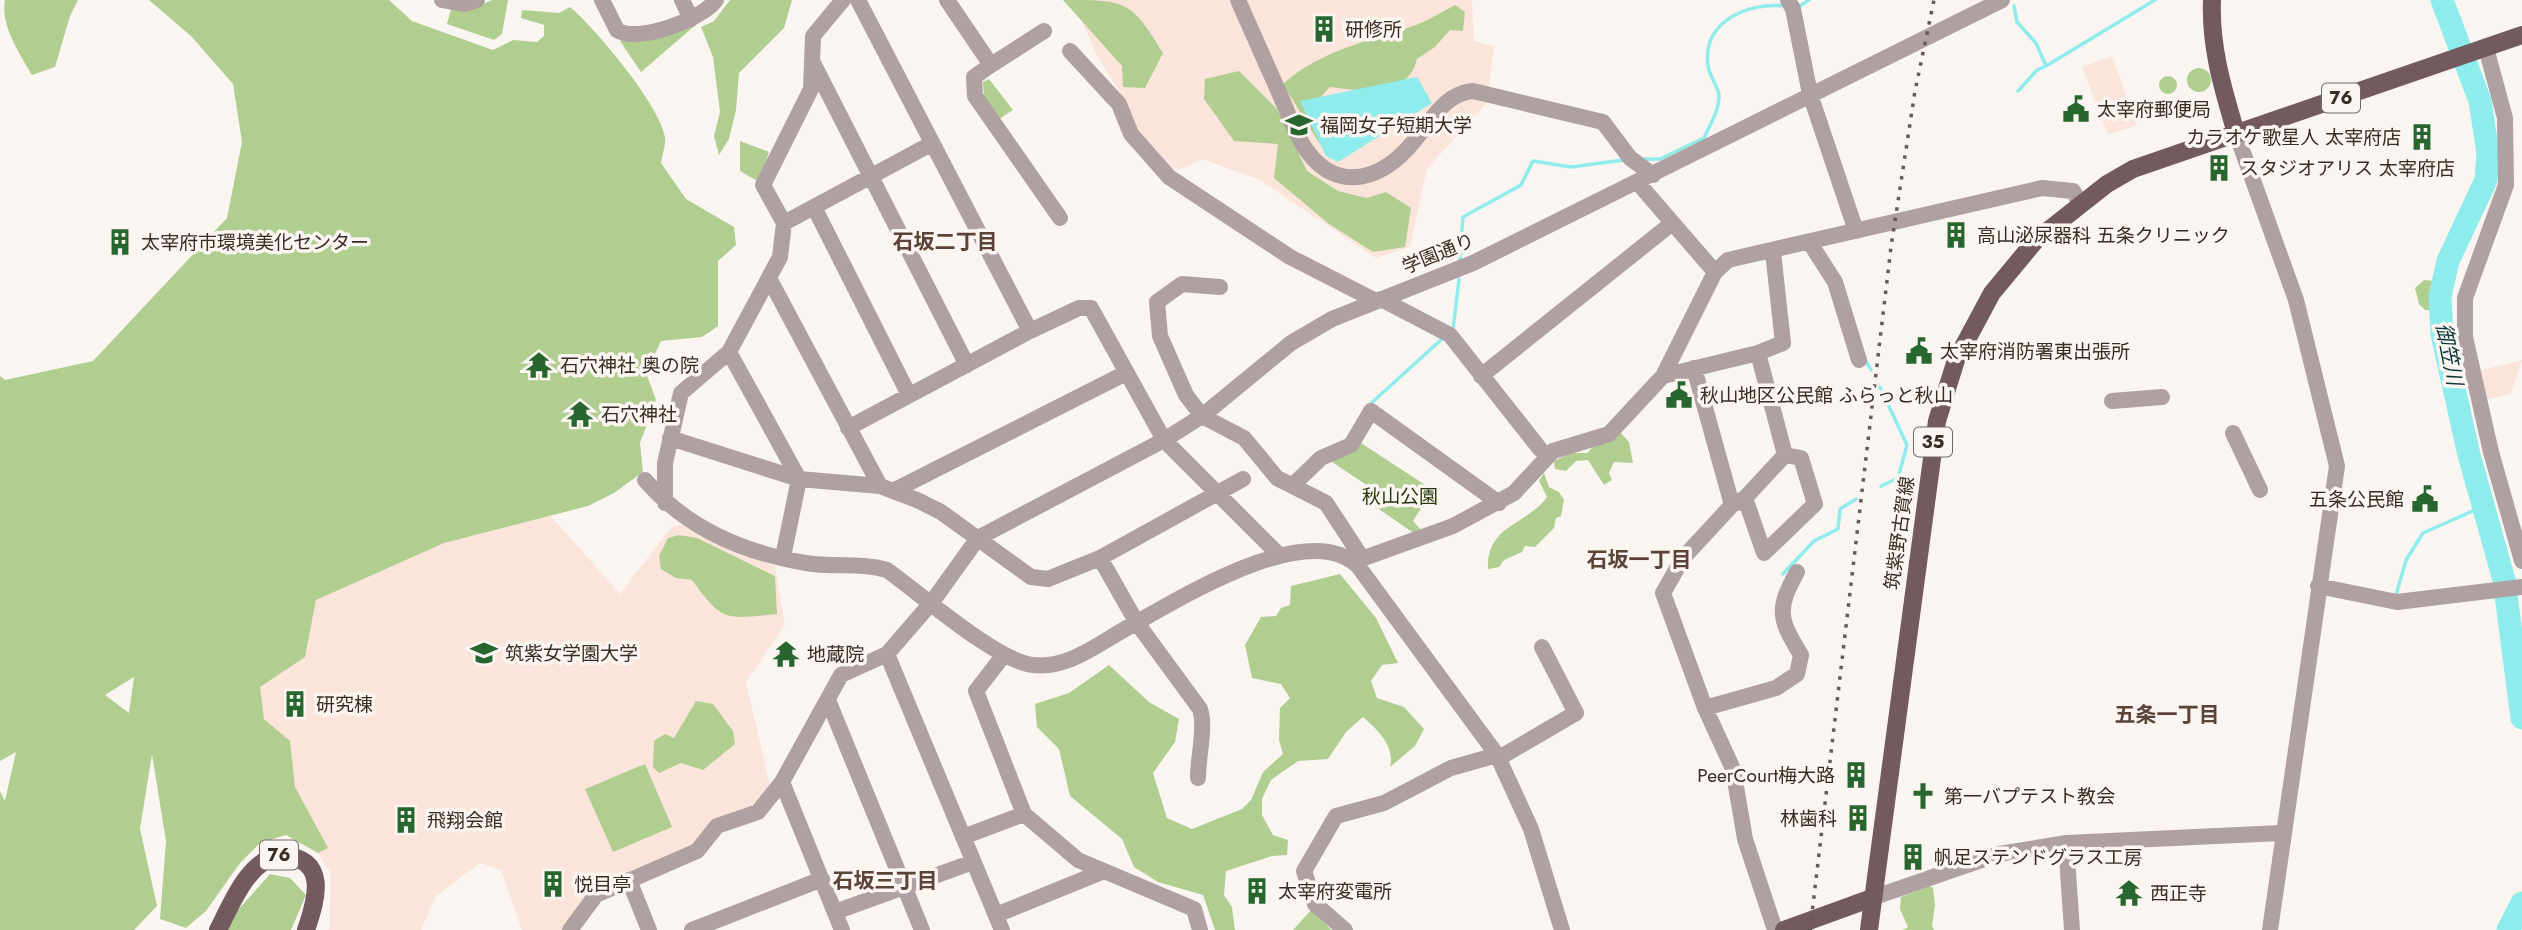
<svg xmlns="http://www.w3.org/2000/svg" width="2522" height="930" font-family="Jost,'Noto Sans JP',sans-serif">
<rect width="100%" height="100%" fill="#fbf5f2"/>
<path fill="#fbe4d9" d="M1073,0H1472L1474,41L1494,46L1487,102L1427,169L1410,247L1376,258L1260,180L1202,159L1185,168L1170,169L1135,130L1127,104L1095,52Z
M2112,56L2137,125L2108,135L2082,67Z
M2522,360L2511,394L2485,400L2478,371Z
M314,362L540,504L620,594L672,526L682,525L775,566L785,625L746,682L770,786L750,808L693,847L590,890L562,930H522L501,870L480,863L436,896L421,930H329L331,873L233,725Z"/>
<path fill="#b1ce91" fill-rule="evenodd" d="M5,0H78L70,16L55,67L32,75C20,54 0,25 5,0Z
M149,0H389L412,21L493,50L513,40L537,42L544,36V25L521,18L522,10L559,13L570,7C595,28 660,105 665,137C666,145 662,155 661,163L686,199L734,227L736,245L718,261V326L702,337L661,341L646,373L656,400L640,443L643,472L614,493L588,506L444,543L316,600L305,657L260,687L264,719L290,741L295,787L328,848L318,853L286,835L260,843L240,863L206,911L186,928L160,919L166,841L152,754L140,829L157,906L134,930H0V791L5,801L16,752L0,761V376L5,380L93,361L227,218L242,142L233,84L192,37ZM134,677L129,713L105,695Z
M492,0H508L502,34L494,40L447,24L451,9L469,10Z
M730,0H792L784,28L739,73L736,110L729,139L719,155L714,136L720,112L713,57L701,27L714,21Z
M1063,0C1126,0 1131,0 1163,53L1145,88L1123,87L1122,66Z
M1455,5L1465,12L1463,31L1450,30L1435,47L1417,59C1407,99 1363,91 1330,87L1313,105L1345,150L1319,143L1283,84C1321,50 1369,41 1416,25C1429,20 1442,12 1455,5Z
M698,23L641,72L620,41L669,33Z
M2187 80a12 12 0 1 1 24 0a12 12 0 1 1-24 0Z
M1239,71L1277,109L1307,171L1338,191L1367,198L1386,192L1411,208L1405,247L1373,252L1329,224L1274,178L1278,144L1234,141L1204,99L1205,79Z
M2159 85a9 9 0 1 1 18 0a9 9 0 1 1-18 0Z
M989,79L1013,110L999,119L984,98L983,82Z
M740,141L769,152L759,182L740,171Z
M2424,280L2435,281L2444,287L2445,294L2437,300L2438,314L2432,310H2425L2419,304L2415,288Z
M1621,433L1629,442L1633,463L1614,462L1609,473L1612,480L1604,485L1588,460L1576,461L1566,471L1555,469L1554,461L1571,453H1587L1598,442L1607,443Z
M1361,443L1433,490L1413,521L1422,531L1415,534L1373,505L1377,492L1329,460Z
M1544,473L1549,487L1559,492L1564,500L1561,516L1556,518L1554,528L1535,547L1525,546L1522,552L1504,560L1499,567L1488,569C1486,525 1527,525 1547,497L1539,481Z
M679,535L697,538L775,576L777,614C726,619 723,623 692,580L676,578L661,569L659,556L668,538Z
M1340,574L1376,618L1398,663L1382,665L1371,681L1377,698L1404,707L1424,729L1415,746L1390,767C1395,746 1378,730 1363,717L1346,732L1328,759L1298,761L1271,780L1262,799V815L1273,835L1288,840L1287,855L1272,856L1226,871L1224,895L1232,907L1235,930H1215L1203,895L1158,882L1134,867L1122,839L1070,796L1059,749L1037,727L1035,704L1069,693L1109,665L1149,702L1179,719L1175,742L1153,773L1167,818L1192,829L1242,809L1251,800L1263,772L1283,754L1279,740L1280,708L1290,698L1281,684L1252,678L1245,645L1261,617L1276,616L1281,608L1290,605L1291,586Z
M696,701L713,704L733,731L735,744L703,770L681,763L659,773L653,767L654,741L665,734L674,738Z
M645,764L672,827L613,852L585,789Z
M270,874L290,878L306,895L291,930H227L230,919Z
M1929,886L1933,888L1935,905L1932,926L1934,930H1903L1908,927L1900,909L1901,897Z
M1312,909L1331,930H1293Z"/>
<path fill="#8fecec" d="M1417,77L1432,103L1338,162L1326,156L1300,101Z"/>
<g fill="none" stroke-linecap="round" stroke-linejoin="round">
<path stroke="#8fecec" stroke-width="3.5" d="M2014,6L2017,22L2036,43L2046,66L2155,0
M1798,7L1809,0
M2018,91L2037,70L2046,66
M1644,159H1660L1704,138C1710,125 1719,110 1719,96C1718,85 1709,76 1708,66C1702,21 1748,2 1785,6
M1460,259L1463,217L1521,185L1533,161L1571,167L1624,160
M1453,330L1459,279
M1865,359L1871,370
M1880,387L1907,445L1898,478L1881,486
M1368,406L1442,339
M1783,574L1814,541L1838,529L1840,509L1856,499
M2396,595L2406,560L2423,533L2484,506"/>
<path stroke="#8fecec" stroke-width="23" d="M2442,0L2480,101L2488,153L2486,180L2448,261L2440,296L2442,334L2469,455L2504,580L2522,718
M2508,930L2522,903"/>
<path stroke="#afa0a2" stroke-width="16" d="M442,0L464,4L477,0
M602,0L617,30C637,44 703,19 716,0
M682,0L691,19
M858,0L1030,331L1079,308H1091L1164,440L1279,555
M947,0L991,65L974,77L975,96L1060,218
M1238,0C1251,29 1264,59 1277,88C1287,109 1294,133 1307,151C1340,196 1385,177 1414,141C1431,121 1445,93 1473,91L1603,122L1630,158L1653,175
M1788,0L1793,9L1810,94L1856,231
M2486,48L2505,118L2506,185L2465,298V337L2491,452L2522,561
M1070,51L1119,104L1131,134L1169,177L1290,257L1376,301
M812,61L967,365
M991,65L1044,31
M2236,133L2296,300L2337,466L2270,930
M814,207L909,395
M784,223L931,144
M1810,243L1835,282L1859,360
M1715,272L1728,260L2042,188L2073,191L2080,203
M770,280L880,486
M1220,287L1182,284L1157,302L1160,336L1186,395L1202,416L1244,438L1277,478L1326,503L1362,558
M1381,299L1450,335L1540,449
M1694,368L1732,505L1683,558L1663,593L1705,708L1733,769L1745,839L1775,930
M1481,376L1671,224
M1663,376L1758,353L1783,343L1773,252
M2112,401L2162,397
M848,428L1030,331
M2233,433L2260,490
M670,438L799,479L729,352
M645,480C686,528 745,553 806,563C834,568 860,562 887,570C922,595 996,661 1033,665C1067,669 1097,645 1125,629C1176,601 1307,517 1358,566L1497,755L1531,829L1562,930
M1293,485L1321,458L1351,445L1371,411L1499,503
M895,490L1126,373
M1745,498L1764,553L1815,504L1801,458L1785,455
M665,503V463L681,393L729,352L780,257L784,223L763,185L811,89L813,36L843,0
M1737,503L1745,498L1785,455L1758,353
M783,557L799,479L880,486L917,500L941,512L1031,577L1048,579L1100,558L1243,479
M1100,558L1137,623L1200,709C1206,727 1198,756 1198,778
M1353,562L1453,526L1514,493L1553,451L1609,434L1663,376L1715,272L1638,183
M2318,586L2397,602L2522,587
M887,654L1002,930
M1003,656L976,691L1024,814L1078,860L1194,909L1200,930
M828,700L922,930
M1705,708L1776,688L1797,674L1801,655C1779,619 1776,610 1797,572
M1499,758L1576,713L1542,647
M782,782L842,930
M963,837L1024,814
M2066,843L2072,930
M629,880L649,930
M1872,898L1999,854L2066,843L2281,833
M835,912L973,862
M996,915L1104,871
M570,930L596,895L697,851L717,826L758,812L782,782L841,675L887,654L932,602L978,538L1164,440L1202,416L1291,343L1332,319L1473,263L2002,0
M692,930L822,879
M1345,930L1315,904L1304,871L1336,816L1384,803L1451,768L1497,755"/>
<path stroke="#735a5e" stroke-width="18" d="M2212,0C2210,47 2223,89 2236,133
M218,930C231,905 248,860 280,855C329,858 317,898 306,930
M1784,930L1872,898
M1869,930L1937,421L1956,360L1992,293L2036,240L2107,184L2133,169L2522,35"/>
<path stroke="#655b56" stroke-width="3.5" stroke-dasharray="3.5 7" stroke-linecap="butt" d="M1810,930L1891,247L1915,91L1934,0"/>
</g>
<defs>
<symbol id="building-bare" viewBox="-9 -9 18 18"><path d="M-4-6H4V6H1V3H-1V6H-4ZM-2.5-4.3h1.7v1.8h-1.7ZM.8-4.3h1.7v1.8H.8ZM-2.5-1h1.7V.8h-1.7ZM.8-1h1.7V.8H.8Z" fill="#27662e" stroke="#fbf5f2" stroke-width="2.5" paint-order="stroke"/></symbol>
<symbol id="civic-bare" viewBox="-9 -9 18 18"><path d="M-.6-6.5H3V-4.5H.6V-3L4-1V1h2V6H-6V1h2V-1L-.6-3ZM-1.2 2.5V6h2.4V2.5Z" fill="#27662e" stroke="#fbf5f2" stroke-width="2.5" paint-order="stroke"/></symbol>
<symbol id="university-bare" viewBox="-9 -9 18 18"><path d="M0-5L7-2L0 1L-7-2ZM-4 1L0 2.5L4 1V4Q0 6-4 4Z" fill="#27662e" stroke="#fbf5f2" stroke-width="2.5" paint-order="stroke"/></symbol>
<symbol id="temple-bare" viewBox="-9 -9 18 18"><path d="M0-6L5-2H3V0L6.5 2.5H4V6H1.5V3h-3V6H-4V2.5H-6.5L-3 0V-2H-5Z" fill="#27662e" stroke="#fbf5f2" stroke-width="2.5" paint-order="stroke"/></symbol>
<symbol id="church-bare" viewBox="-9 -9 18 18"><path d="M-1.2-6h2.4v3.5h3.3v2.4h-3.3V6h-2.4V-.1h-3.3v-2.4h3.3Z" fill="#27662e" stroke="#fbf5f2" stroke-width="2.5" paint-order="stroke"/></symbol>
</defs>
<g fill-rule="evenodd">
<use href="#building-bare" x="1305" y="10" width="38" height="38"/>
<use href="#civic-bare" x="2057" y="90" width="38" height="38"/>
<use href="#university-bare" x="1280" y="106" width="38" height="38"/>
<use href="#building-bare" x="2403" y="118" width="38" height="38"/>
<use href="#building-bare" x="2200" y="149" width="38" height="38"/>
<use href="#building-bare" x="1937" y="216" width="38" height="38"/>
<use href="#building-bare" x="101" y="223" width="38" height="38"/>
<use href="#civic-bare" x="1900" y="332" width="38" height="38"/>
<use href="#temple-bare" x="520" y="346" width="38" height="38"/>
<use href="#civic-bare" x="1660" y="376" width="38" height="38"/>
<use href="#temple-bare" x="561" y="395" width="38" height="38"/>
<use href="#civic-bare" x="2406" y="480" width="38" height="38"/>
<use href="#university-bare" x="465" y="634" width="38" height="38"/>
<use href="#temple-bare" x="767" y="635" width="38" height="38"/>
<use href="#building-bare" x="276" y="685" width="38" height="38"/>
<use href="#building-bare" x="1837" y="756" width="38" height="38"/>
<use href="#church-bare" x="1904" y="777" width="38" height="38"/>
<use href="#building-bare" x="1839" y="799" width="38" height="38"/>
<use href="#building-bare" x="387" y="801" width="38" height="38"/>
<use href="#building-bare" x="1894" y="838" width="38" height="38"/>
<use href="#building-bare" x="534" y="865" width="38" height="38"/>
<use href="#building-bare" x="1238" y="872" width="38" height="38"/>
<use href="#temple-bare" x="2110" y="874" width="38" height="38"/>
</g>
<g text-anchor="middle" stroke-width="7" stroke-linejoin="round" paint-order="stroke">
<g fill="#fbf5f2" stroke="#726863" stroke-width="2">
<rect x="2322" y="83.5" width="38" height="29" rx="5"/>
<rect x="1914" y="427.5" width="38" height="29" rx="5"/>
<rect x="260" y="840.5" width="38" height="29" rx="5"/>
</g>
<g font-size="18" font-weight="bold" fill="#372c26">
<text x="2341" y="104">76</text>
<text x="1933" y="448">35</text>
<text x="279" y="861">76</text>
</g>
<g font-size="19" fill="#372c26" stroke="#fbf5f2" text-anchor="start">
<text x="1345" y="36">研修所</text>
<text x="2097" y="116">太宰府郵便局</text>
<text x="1320" y="132">福岡女子短期大学</text>
<text x="2401" y="144" text-anchor="end">カラオケ歌星人 太宰府店</text>
<text x="2240" y="175">スタジオアリス 太宰府店</text>
<text x="1977" y="242">高山泌尿器科 五条クリニック</text>
<text x="141" y="249">太宰府市環境美化センター</text>
<text x="1940" y="358">太宰府消防署東出張所</text>
<text x="560" y="372">石穴神社 奥の院</text>
<text x="1700" y="402">秋山地区公民館 ふらっと秋山</text>
<text x="601" y="421">石穴神社</text>
<text x="2404" y="506" text-anchor="end">五条公民館</text>
<text x="505" y="660">筑紫女学園大学</text>
<text x="807" y="661">地蔵院</text>
<text x="316" y="711">研究棟</text>
<text x="1835" y="782" text-anchor="end">PeerCourt梅大路</text>
<text x="1944" y="803">第一バプテスト教会</text>
<text x="1837" y="825" text-anchor="end">林歯科</text>
<text x="427" y="827">飛翔会館</text>
<text x="1934" y="864">帆足ステンドグラス工房</text>
<text x="574" y="891">悦目亭</text>
<text x="1278" y="898">太宰府変電所</text>
<text x="2150" y="900">西正寺</text>
</g>
<g font-size="19" fill="#372c26" stroke="#fbf5f2">
<text transform="translate(1438 253) rotate(-22)" y="7">学園通り</text>
<text transform="translate(1899 533) rotate(-82)" y="7">筑紫野古賀線</text>
</g>
<g font-size="19" fill="#26370a" stroke="#fbf5f2">
<text x="1400" y="503">秋山公園</text>
</g>
<g font-size="21" font-weight="bold" fill="#5b4337" stroke="#fbf5f2">
<text x="945" y="249">石坂二丁目</text>
<text x="1639" y="567">石坂一丁目</text>
<text x="2167" y="722">五条一丁目</text>
<text x="885" y="888">石坂三丁目</text>
</g>
<g font-size="21" font-style="italic" fill="#093738" stroke="#fbf5f2">
<text transform="translate(2449 354) rotate(79)" y="7">御笠川</text>
</g>
</g>
</svg>
